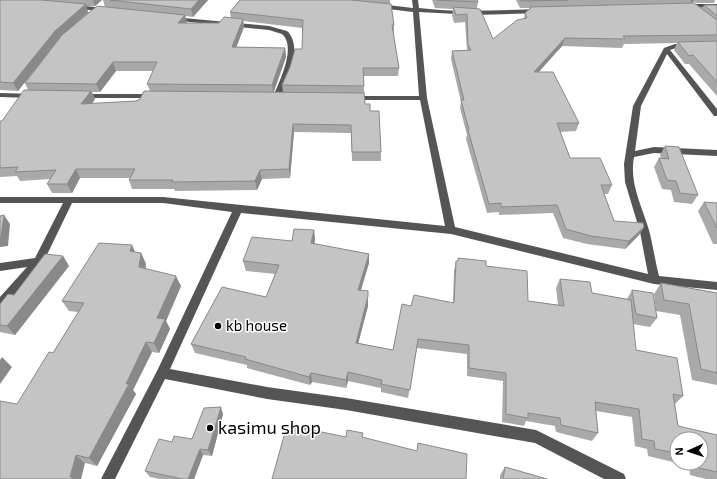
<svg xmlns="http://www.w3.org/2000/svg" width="717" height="479" font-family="'Exo 2',sans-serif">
<rect width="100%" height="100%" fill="#fff"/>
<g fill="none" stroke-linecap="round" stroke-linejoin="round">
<path fill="#555" fill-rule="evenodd" d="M412,0H418L419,8C459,13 500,10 541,9L544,11L541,13L475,15L419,12L427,98L455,227L648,274L640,232L625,182L624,164L633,106L664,48L675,44H717V48H676L670,50L717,109V116H714L667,54L641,106L635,151L654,147L717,150V156L654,153L634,157C629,183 642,206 649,230C653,245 655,261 659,276L717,282V290L654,284L451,234L241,213L170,369L267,387L346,398L536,430L624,474L626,479H604L535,443L346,410L267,399L165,379L115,479H101L158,369L232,212L163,203H72L42,265L4,308L0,310V297L27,267L0,271V263L35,258L63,203H0V197H163L445,226L420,100H351L347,98L351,96H419L413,12L379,8L376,6L379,4L413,8Z
M685,4H717V8L683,7V5Z
M74,5L106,8L109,10L106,12L72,8L71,7Z
M173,17L269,26L287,31C303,45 289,83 280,99H274L273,97C279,82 297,47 282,34L269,30L171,20L170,19Z
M0,93L33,94L37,96L33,98L0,97Z
M78,94H155L159,96L155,98H81L77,96Z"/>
</g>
<path fill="#a9a9a9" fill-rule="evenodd" d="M0,0H102L95,6H86L88,12L105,7L103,0H208L193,17L185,16L187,23H219L231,18L230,12L240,0H390V4L394,25V33H393L399,68L398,76H363L365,104L370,111L381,152V161H352L351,133L294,132L290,178L262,179L257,190L175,191L174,189H132L129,180L130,178H80L72,193H52L47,184L50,179L20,181L17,176L0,177V121H2L28,90L25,83L41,61L18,91L0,90ZM243,21L302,28V49L282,85L283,92H274L286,57L285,48L236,47L244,27ZM116,71H153L147,84L150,91L140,99L136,101L92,104L95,99L92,92H100Z
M432,0H477L478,2L477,8L493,39L524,18L525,13L530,8H520L516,0H715L714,3H697L693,2L691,3L702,9L704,5H717V19L716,20H717V96L689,64H685L674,50L677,43L624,44L622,48L562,46L539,72L579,123L576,131L560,132L570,158L612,185L608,194H604L614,221L644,227L639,235L625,249L587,244L563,238L553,213L499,215V212L487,213L466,139L467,135L460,108L461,102L451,59L452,51L467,50L465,22L454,23L452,15L453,9L435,8Z
M665,146L698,195L692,204L674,202L671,190L662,189L654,167L659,158H661L660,155Z
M704,202L717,203V244H713L698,211Z
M314,230L315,240L314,244L369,254V263L361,290L368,306L358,343L393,350L411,306L453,303L454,271L456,261H458V258L486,266L528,301L558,305L556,288L560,279L592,293L627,299L632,290L657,318L650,327L633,324L636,350L683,396L675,404L678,426L717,435V479H706L690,475L689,465L679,463H701V439H677V463L648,456L647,449L635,446L632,417L596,411L598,433L592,441L556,432L555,426L526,421L524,426L502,422L503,381L467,376V354L417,348L408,398L381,392V388L348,381L346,388L312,382L310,385L247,368V365L195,353L191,344L266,297L275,274L246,271L243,261L292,241Z
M135,252L141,253L146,264L145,269L181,286L166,321L170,329L159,353L152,352L133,390L136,394L97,466L85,463L17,404L53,353L78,312L69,311L62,301Z
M63,256L69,266L15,335L0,332V304L14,295Z
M661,283L717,293V385L692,380L680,315L656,311L654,294Z
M223,414L212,456L203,455L194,479H159L150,477L145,471L172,442L192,439Z
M505,467L547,479H500V475Z"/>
<path fill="#898989" d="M93,0H102L95,6Z
M199,0H208L193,17L191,9Z
M691,0H694L693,2L690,4Z
M86,4L88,12L59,39L18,91L13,83L55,31Z
M185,15L187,23H178Z
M243,19L244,27L233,56L232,47Z
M565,38L562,46L531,80L534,72Z
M285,48L286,57L273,93L272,85Z
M113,62L116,71L100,92L96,84Z
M91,91L95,99L85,113L81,104Z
M293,124L294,132L290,178L289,169Z
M76,169L80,178L72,193L67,184Z
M260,170L262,179L257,190L255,181Z
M4,215L10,224L8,246L0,247V237Z
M644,227L639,235L625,249L629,241Z
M314,230L315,240L312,253L311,243Z
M132,245L137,256L130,251Z
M141,253L146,264L144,278L139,267Z
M369,254V263L358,299V290Z
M63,256L69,266L15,335L7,326Z
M176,276L181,286L166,321L170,329L159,353L154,343L157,318Z
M368,296V306L356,352V343Z
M146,342L152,352L133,390L136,394L97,466L89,458Z
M2,357L12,367L0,384V360Z
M348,372V381L346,388V380Z
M311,373L312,382L310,385L309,377Z
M221,407L223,414L212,456L208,450Z
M200,449L203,455L194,479H188Z
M76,455L85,463L81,479H72L70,477Z"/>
<path fill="#c4c4c4" stroke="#898989" d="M0,0H41L86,4L55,31L13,83L0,82Z
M110,0H199L191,9Z
M240,0H351L391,4L394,25H392L399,68H363L364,86L282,85L290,67L295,49H302L303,20L230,12Z
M436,0H477L478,2Z
M521,0H568L521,1Z
M694,3L717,20V35L623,36L625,39L565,38L534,72H553L579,123H557L570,158H600L612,185H601L614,221L643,223L644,227L629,241L591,236L566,229L557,205L501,207V203L489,204L468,130H469L461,100H464L452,51L471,50L468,45L467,14L456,15L453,7L480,9L493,39L517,20L527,18L525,13L531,8L530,7Z
M704,5H717V15H716Z
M97,6L185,15L178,23H219L224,17L243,19L232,47L285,48L272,85L147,84L157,62H113L96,84L25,83L62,35Z
M717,41V82L693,55L689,56L678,42Z
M24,90L91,91L81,104L136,101L140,99L144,91L364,93L365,104H370V111H379L381,152H352L351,125L293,124L289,169L260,170L255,181L172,182L173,180H129L135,169H76L67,184H47L56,170L15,172L18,167L0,168V121H2Z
M665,146L679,147L698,195L680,193L676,181L667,180L659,158L669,159Z
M704,202L717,203V228Z
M4,215L1,237H0V216Z
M294,229L314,230L311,243L369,254L358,290L368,291V296L356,343L393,350L402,304L411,306L414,295L454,303L456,261H458V258L486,261V266L527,271L528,301L564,306L560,279L590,282L592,293L631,300L636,350L677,358L683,396L673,394L678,426L717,435V472L699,468V463H701V439H677V453L655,449L654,441L642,439L639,409L595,402L598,433L561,425L560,418L528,413V418L506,414V373L469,368V345L418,339L410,390L381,384L382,380L348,372L346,380L311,373L309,377L245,359L246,357L191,344L222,287L266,297L279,265L243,261L252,237L292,241Z
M99,243L132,245L130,251L141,253L139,267L176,276L157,318L165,319L154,343L146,342L126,384H129L89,458L76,455L70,477H73L72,479H0V401L17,404L49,352L53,353L84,303L62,301Z
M45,254L63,256L7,326L0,325V304L8,294L14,295Z
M661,283L717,293V373L701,369L689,304L664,300Z
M632,290L653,293L657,318L636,314Z
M221,407L208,450L200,449L188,479H183L145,471L159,439L172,442L174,436L192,439L204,408Z
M287,425L346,437L347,430L363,433L362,437L417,451L418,443L467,454L466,479H272Z
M505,467L547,479H503Z"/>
<g fill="#000" stroke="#fff" stroke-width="1.5">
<circle cx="218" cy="326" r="4"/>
<circle cx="210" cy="428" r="4"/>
</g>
<g text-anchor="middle" stroke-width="3" stroke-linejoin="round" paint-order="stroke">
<g font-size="15" fill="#000" stroke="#fff" text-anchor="start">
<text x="226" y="331">kb house</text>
</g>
<g font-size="18" fill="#000" stroke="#fff" text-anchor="start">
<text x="218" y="434">kasimu shop</text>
</g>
</g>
<g transform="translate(689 451) rotate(267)"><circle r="19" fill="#ffffff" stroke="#999999"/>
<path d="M0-3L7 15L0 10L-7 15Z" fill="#000000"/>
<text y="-6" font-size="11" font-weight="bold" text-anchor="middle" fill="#000000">N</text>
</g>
</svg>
